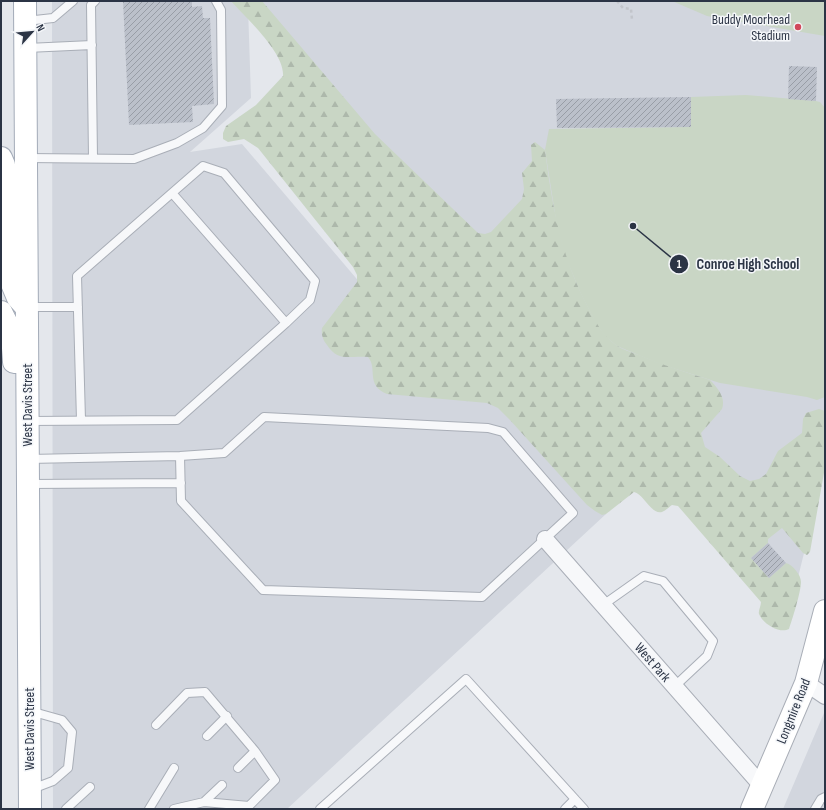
<svg xmlns="http://www.w3.org/2000/svg" width="826" height="810" font-family="'Sofia Sans Condensed',sans-serif">
<defs>
<pattern id="forest-firs" width="22" height="20" patternUnits="userSpaceOnUse"><rect width="22" height="20" fill="#c9d6c5"/><path d="M5 1l3.5 6h-7zM16 11l3.5 6h-7z" fill="#adb8ab"/></pattern>
<pattern id="building-hatch" width="6" height="6" patternUnits="userSpaceOnUse"><rect width="6" height="6" fill="#bbc0ca"/><path d="M-1 1l2-2M0 6l6-6M5 7l2-2" fill="none" stroke="#989da6"/></pattern>
</defs>
<rect width="100%" height="100%" fill="#e4e7ec"/>
<path fill="#d2d6de" d="M52,1H825V447L805,549L787,622L248,7L251,98L190,152L242,144L367,291L520,405L606,514L287,809H53Z
M825,711V809H783L824,713Z"/>
<path fill="#c9d6c5" d="M672,1H825V36L707,16Z
M746,95L816,101L820,102L825,108V397L817,400L807,397L720,383L660,364L617,346L606,337L597,325L581,294L566,258L557,226L545,150L549,129L691,127V97Z"/>
<path fill="url(#forest-firs)" d="M231,1H262L375,134L478,233L485,234L491,232L522,199L524,189L522,173L532,161L531,145L535,142L545,150C552,205 561,257 588,307C595,321 603,336 616,345C623,350 631,352 639,355C662,365 686,372 710,380C718,388 726,398 722,409L701,433L705,447L720,457L740,476L750,481L759,479L766,474L778,451L802,433L803,419L806,413L819,409L825,411V467L810,552L807,555L803,553L782,528L768,539V543L751,558L769,578L786,563C793,565 801,575 801,582C801,592 792,620 789,629C780,634 763,624 759,614C758,611 761,606 761,602L678,506L672,505C669,507 665,511 662,512C651,515 644,494 634,492L606,514L602,515L595,511L587,505L509,419L498,408L487,403L387,394C365,385 378,368 368,357C350,355 339,363 327,345C323,340 321,335 322,328L357,282V275L353,267L258,148L244,139L228,142L223,139V133L226,126L256,105L283,76C285,53 246,18 231,1Z"/>
<path fill="url(#building-hatch)" d="M123,1H192V7L202,6L203,18H210L214,104L192,106L193,122L129,125Z
M789,66L817,67L816,101L788,99Z
M691,97V127L557,128L556,99Z
M768,543L786,563L769,578L751,558Z"/>
<g fill="none" stroke-linecap="round" stroke-linejoin="round">
<defs>
<path id="service" d="M26,21L53,18L73,1
M27,48L92,45
M26,158L134,159L177,143L203,128L222,106L221,10L216,1
M93,158L91,5L95,1
M172,193L203,166L224,173L315,281L310,300L286,323
M29,307H78
M28,421L177,420L286,323L172,193L77,276L81,420
M28,459L180,456L224,453L264,417L488,428L503,432L573,513L482,597L263,590L181,501L180,456
M29,484L181,483
M603,605L644,576L663,581L713,641L707,656L675,686
M30,711L62,720L72,732L68,768L53,781L32,789
M156,725L187,693L205,692L255,751L275,780L249,806L204,802
M207,736L227,716
M238,768L255,751
M66,809L90,787
M149,809L174,768
M174,809L204,802L222,785
M320,809L466,679L584,809
M565,809L575,799
M815,809L821,799L825,797"/>
<path id="minor" d="M545,539L762,786
M806,683L825,696"/>
<path id="secondary" d="M752,809L806,683L825,611"/>
<path id="primary" d="M25,1L30,809
M1,158L4,165L8,274L18,298L26,307
M1,312L12,334L14,362"/>
</defs>
<use href="#service" stroke="#a9aeb7" stroke-width="10"/>
<use href="#minor" stroke="#a9aeb7" stroke-width="18"/>
<use href="#secondary" stroke="#a9aeb7" stroke-width="24"/>
<use href="#primary" stroke="#a3abb8" stroke-width="24"/>
<path stroke="#c2c5cb" stroke-width="2.5" stroke-dasharray="3 3" stroke-linecap="butt" d="M617,1L623,8L631,9L632,20"/>
<use href="#service" stroke="#f7f8fa" stroke-width="8"/>
<use href="#minor" stroke="#f7f8fa" stroke-width="16"/>
<use href="#secondary" stroke="#fff" stroke-width="22"/>
<use href="#primary" stroke="#fff" stroke-width="22"/>
</g>
<circle fill="#d1495b" stroke="#f4f6f9" stroke-width="1.5" cx="798" cy="27" r="4"/>
<g text-anchor="middle" stroke-width="3" stroke-linejoin="round" paint-order="stroke">
<g font-size="14" fill="#2b3445" stroke="#f4f6f9" text-anchor="end">
<text x="790" y="24">Buddy Moorhead<tspan x="790" dy="16">Stadium</tspan></text>
</g>
<g font-size="14" fill="#2b3445" stroke="#f4f6f9">
<text transform="translate(27 405) rotate(-90)" y="5">West Davis Street</text>
<text transform="translate(653 662) rotate(49)" y="5">West Park</text>
<text transform="translate(793 711) rotate(-68)" y="5">Longmire Road</text>
<text transform="translate(29 729) rotate(-90)" y="5">West Davis Street</text>
</g>
</g>
<path fill="none" stroke="#2b3445" stroke-width="1.5" d="M633 226L679 264"/>
<g fill="#2b3445" stroke="#f4f6f9" stroke-width="1.5">
<circle cx="633" cy="226" r="4"/>
<circle cx="679" cy="264" r="10"/>
</g>
<g font-size="12" text-anchor="middle" font-weight="bold" fill="#fff">
<text x="679" y="268">1</text>
</g>
<g font-size="15" text-anchor="middle" font-weight="bold" fill="#2b3445" stroke="#f4f6f9" stroke-width="3" stroke-linejoin="round" paint-order="stroke">
<text x="748" y="269">Conroe High School</text>
</g>
<rect width="826" height="810" fill="none" stroke="#2b3445" stroke-width="4"/>
<g transform="translate(32 32) rotate(63)" stroke="#f4f6f9" stroke-width="3" paint-order="stroke">
<path d="M0-3L7 15L0 10L-7 15Z" fill="#2b3445"/>
<text y="-6" font-size="11" font-weight="bold" text-anchor="middle" fill="#2b3445">N</text>
</g>
</svg>
